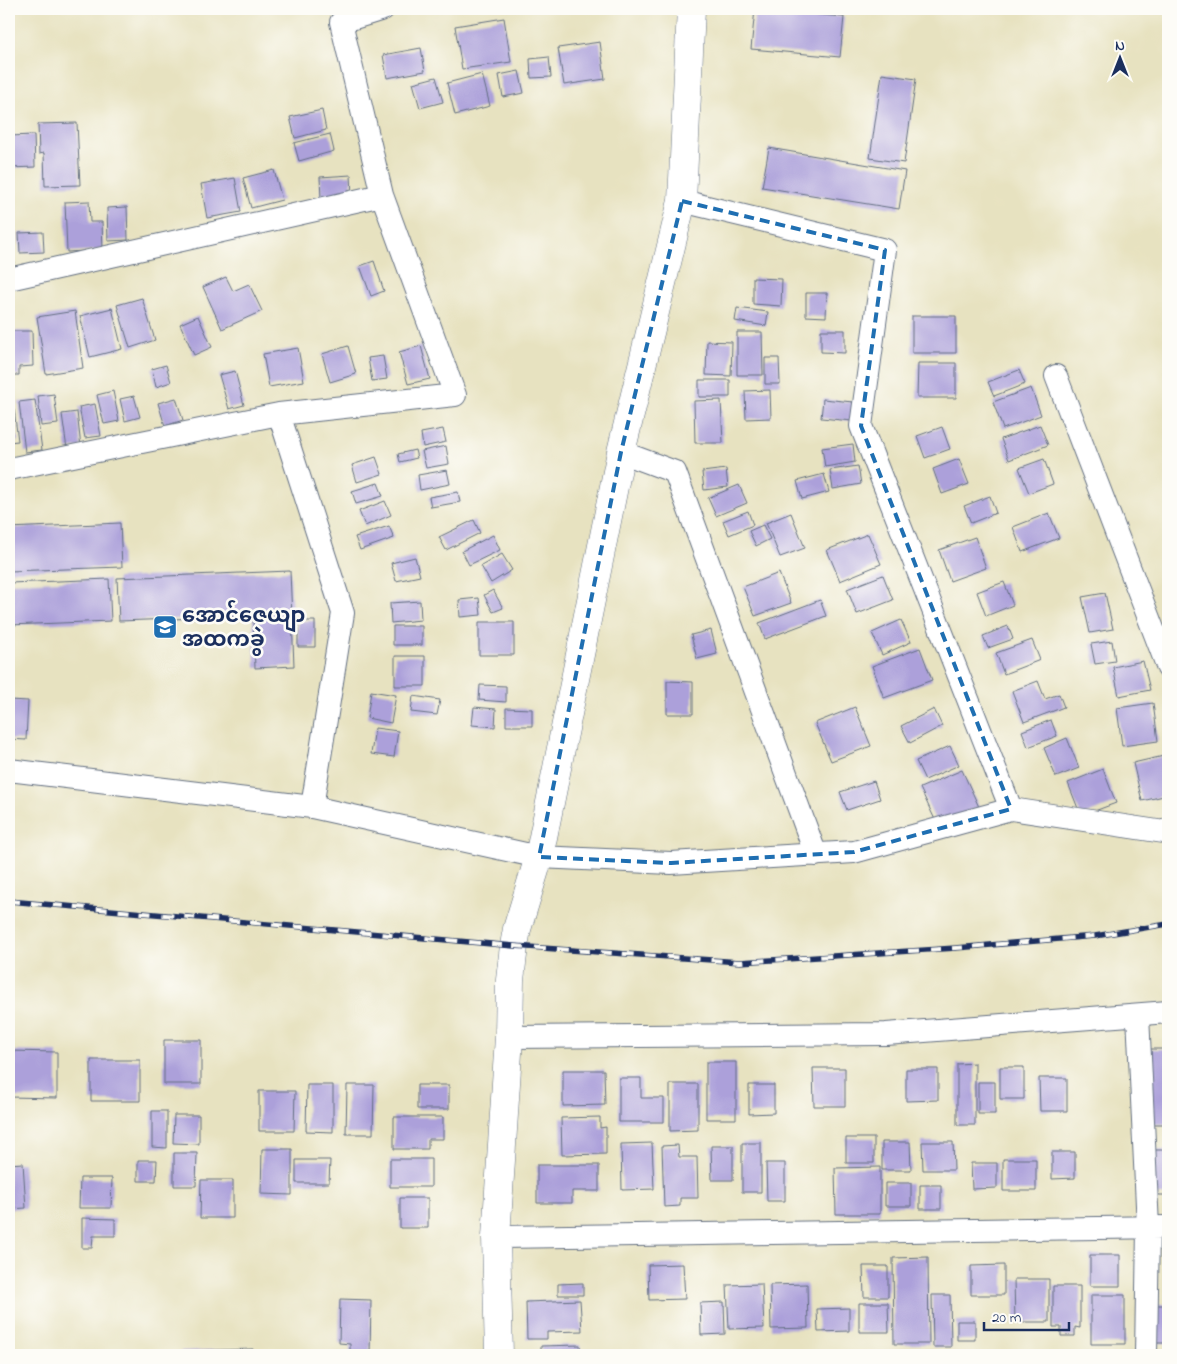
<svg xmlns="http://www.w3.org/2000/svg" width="1177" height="1364" font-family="'Indie Flower','Noto Sans Myanmar',sans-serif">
<rect width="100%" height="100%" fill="#fdfcf7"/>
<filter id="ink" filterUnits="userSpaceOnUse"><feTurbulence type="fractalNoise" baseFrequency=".02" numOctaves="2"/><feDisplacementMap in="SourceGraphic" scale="10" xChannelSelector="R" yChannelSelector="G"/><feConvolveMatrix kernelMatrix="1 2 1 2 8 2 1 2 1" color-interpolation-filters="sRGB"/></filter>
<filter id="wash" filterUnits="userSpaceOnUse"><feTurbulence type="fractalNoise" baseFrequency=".0096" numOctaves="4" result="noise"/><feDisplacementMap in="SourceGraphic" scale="20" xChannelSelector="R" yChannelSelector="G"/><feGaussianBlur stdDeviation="1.12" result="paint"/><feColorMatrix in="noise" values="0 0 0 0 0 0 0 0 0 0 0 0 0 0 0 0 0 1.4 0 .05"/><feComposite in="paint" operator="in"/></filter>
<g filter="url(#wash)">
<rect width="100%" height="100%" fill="#e7e2c0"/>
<g id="blocks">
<path fill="#aca0da" d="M755,9L844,17L840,57L751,49Z
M504,18L511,62L462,69L455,26Z
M600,42L605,79L564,85L558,48Z
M421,48L425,71L387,78L383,55Z
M549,57L551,77L531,78L530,59Z
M519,71L524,93L503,97L499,75Z
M482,74L490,106L455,115L447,83Z
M882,74L916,79L904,163L870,158Z
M436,77L443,102L420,108L413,83Z
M322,110L326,130L295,138L290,117Z
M77,123L80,185L45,186L44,153L39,154L38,124Z
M330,134L334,151L299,161L294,143Z
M34,135L35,167L9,168V136Z
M769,148L905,171L899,209L762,187Z
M274,170L282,200L251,208L243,178Z
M351,175L352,197L321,199L320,177Z
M235,178L241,212L207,218L201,184Z
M89,201L90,222H102L103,250L67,252L65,202Z
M127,207L128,240L108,241L107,208Z
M9,231H13L14,263H9Z
M43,232L44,252L20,253L19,233Z
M374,261L384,291L371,296L360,266Z
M226,277L233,291L249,284L262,311L222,329L203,287Z
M753,278L782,279L781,306L753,304Z
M806,293H827L826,317L806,316Z
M142,298L155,340L130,348L117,305Z
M112,308L122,349L90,357L80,316Z
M737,308L768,312L766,326L735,321Z
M75,311L83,368L46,374L37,317Z
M198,316L212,347L194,355L180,324Z
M912,316H956V353H912Z
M821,330H845V353L821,352Z
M9,331H32L33,366L19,367V375H9Z
M737,332H762L763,375H737Z
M707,341L732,342L731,376L706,375Z
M348,346L356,374L330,382L322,354Z
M421,346L430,379L408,384L399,352Z
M298,348L304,381L269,387L263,354Z
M383,356L387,379L372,381L368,358Z
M765,358H779L780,384H765Z
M918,363H956V398H917Z
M166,365L171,382L156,387L152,369Z
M1019,370L1025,384L994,396L988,382Z
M235,371L244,405L229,409L219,375Z
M699,380H730V397H699Z
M1031,388L1041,415L1003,429L993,402Z
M770,390L771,418L746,419L745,391Z
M113,391L119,421L104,424L97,395Z
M54,394L58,424L41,426L38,396Z
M134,396L140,417L125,421L120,399Z
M176,398L183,420L165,426L158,403Z
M823,399L853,402L852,421L821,418Z
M35,400L42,450L25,452L19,402Z
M721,400L723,443H695L694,401Z
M95,404L101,436L85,438L79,407Z
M9,409H14L18,441L9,442Z
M77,412L81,447L67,449L62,414Z
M1040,425L1048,445L1009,460L1001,439Z
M942,427L950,449L925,458L917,436Z
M443,429L446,442L423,447L421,433Z
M853,444L855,462L825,467L822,448Z
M446,446L449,464L426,468L422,451Z
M415,450L417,458L400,462L398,454Z
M376,457L382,474L357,482L352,465Z
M959,459L969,484L942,494L933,469Z
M1044,459L1053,484L1029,493L1019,468Z
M858,466L861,484L833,489L830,470Z
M726,469L728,487L704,490L702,472Z
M447,470L450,484L420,490L418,475Z
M824,474L829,492L802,499L797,481Z
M378,483L383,496L356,504L352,491Z
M739,485L747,503L716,516L708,498Z
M458,492L460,502L431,507L429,497Z
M990,496L996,513L971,523L964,506Z
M385,501L391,515L365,526L359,511Z
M748,511L753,525L729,535L723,521Z
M791,513L805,548L780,557L766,523Z
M1049,513L1059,538L1022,552L1013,527Z
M474,520L480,533L446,550L439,537Z
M120,523L122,567L9,571V528Z
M763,525L770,539L756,546L749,531Z
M389,526L394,538L360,550L355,537Z
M868,534L881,564L840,581L827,550Z
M493,535L500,550L469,565L462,551Z
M975,537L986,568L950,581L939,550Z
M502,554L512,570L491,583L481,566Z
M415,557L420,576L396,581L391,563Z
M290,571L294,666L255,668L253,616L119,621L117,578Z
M779,573L791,603L755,616L743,587Z
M883,575L893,600L857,614L847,589Z
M109,579L111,621L9,625V583Z
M1004,582L1013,605L986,616L977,592Z
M493,590L503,608L493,612L484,595Z
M1105,593L1113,629L1090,633L1082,597Z
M479,598L481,615L460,617L459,600Z
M820,600L826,616L765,639L759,623Z
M420,601L421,620L391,623L390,603Z
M901,620L911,642L882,655L872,633Z
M298,621H315V647H298Z
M479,622H514V655H479Z
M393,626H422V645H393Z
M1008,626L1013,639L988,648L983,636Z
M711,630L717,654L697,659L691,635Z
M1032,640L1040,660L1004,674L996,653Z
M1112,641L1115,661L1095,664L1091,644Z
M920,648L932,680L884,698L872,666Z
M395,656H425V686H395Z
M1143,661L1150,690L1119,696L1113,667Z
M667,681L693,682V714H667Z
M1038,681L1045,699L1059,694L1064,707L1024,722L1012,691Z
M480,685L506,686V702L479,700Z
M371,691L396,695L391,723L367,718Z
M413,696L440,700L437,715L411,712Z
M9,700L28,701L26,740L9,739Z
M1153,703L1158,741L1122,746L1117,708Z
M474,707L496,709L495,727L472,725Z
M855,707L871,746L831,761L815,723Z
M506,708L532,709V726H506Z
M934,709L942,726L910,743L901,726Z
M1051,720L1057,736L1028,747L1022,731Z
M375,728L398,731L394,757L371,754Z
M1067,738L1079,768L1056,777L1044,748Z
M950,746L959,765L925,780L916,761Z
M1168,755V795L1142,801L1133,763Z
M1103,769L1116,803L1081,816L1068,783Z
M962,770L979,807L938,826L920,788Z
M874,781L880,799L847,810L840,792Z
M164,1040H201V1084H164Z
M1150,1049H1168V1124H1149Z
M9,1051L57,1052V1098L9,1097Z
M91,1060H140V1101H91Z
M706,1062H736V1119H706Z
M975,1063V1125H957V1064Z
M1000,1067H1024V1099H1000Z
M813,1068H845V1106H814Z
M906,1069H938V1100L906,1101Z
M563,1070H604L605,1105L563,1106Z
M619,1078H641V1098H664V1122H619Z
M1039,1078H1067V1111H1040Z
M978,1082H995V1114H978Z
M670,1084H698V1130L670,1131Z
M307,1085H333V1132L306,1131Z
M347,1085H374L373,1134H346Z
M417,1085H449V1109H417Z
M749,1085H774V1113L749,1114Z
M259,1091H295L294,1131H259Z
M152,1111H167V1148L152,1147Z
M174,1115H199V1144L173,1143Z
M394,1117H443V1139H428V1149H394Z
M600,1117V1128L606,1127V1154L562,1155L561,1118Z
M846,1138H874V1163H846Z
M882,1142H910L911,1170H882Z
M922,1142H953L954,1170H923Z
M652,1143L654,1189L622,1190L621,1144Z
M742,1143H761V1192H742Z
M678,1145L679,1157H697L698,1198H680V1206L664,1207L662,1146Z
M711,1146H733V1180H712Z
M262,1149H292V1195L261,1194Z
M1151,1150H1168V1195H1151Z
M1052,1152H1075V1178L1052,1179Z
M174,1153H197L196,1186H174Z
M390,1159H431V1187H390Z
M1003,1159H1036V1191H1003Z
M138,1160H157L156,1181H138Z
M296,1160H330L329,1183H296Z
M23,1163L26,1208L9,1209V1164Z
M766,1163H785V1201H767Z
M971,1163H997V1188L972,1189Z
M537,1165H599V1191H572V1203H537Z
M880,1167V1214H836L835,1168Z
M80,1178H112L111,1208H79Z
M201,1180H233V1218H200Z
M885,1183H911V1206H885Z
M920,1185H941V1209H920Z
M400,1198H428V1228H400Z
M82,1218L115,1219V1236H93L92,1248H82Z
M1090,1255H1120V1286H1090Z
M928,1257L929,1344H894L893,1258Z
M683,1264L685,1299L649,1300L648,1265Z
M1004,1265V1295H971V1266Z
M863,1266H888V1297H864Z
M1014,1279H1049V1322H1015Z
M583,1283V1295H558V1284Z
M762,1284L764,1328L729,1329L727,1285Z
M807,1284L808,1328L771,1329L770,1285Z
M1053,1286H1080V1328L1075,1327V1336H1061V1327H1053Z
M932,1295H950L951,1347H933Z
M1091,1295H1125V1344H1091Z
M340,1299L371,1300L370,1355H350V1344L339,1343Z
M580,1300L582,1331L547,1332V1339H527L526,1302Z
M724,1302L725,1334L701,1335L700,1303Z
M859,1303H888L889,1332H859Z
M1154,1305H1168V1343H1154Z
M849,1308V1331L818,1332L817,1309Z
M957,1321H975V1340H957Z
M580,1345L581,1355H541V1346Z
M253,1349V1355H181V1351Z"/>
</g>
</g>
<g filter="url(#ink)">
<use href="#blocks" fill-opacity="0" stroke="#626e80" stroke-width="1"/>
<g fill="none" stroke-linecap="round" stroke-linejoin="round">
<defs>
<path id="minor" d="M682,201L885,250L861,426L1011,809
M9,279L382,195
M1056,376L1168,668
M279,414L343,613L312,807
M621,452L675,472L816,855
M9,469L279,414L455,395L382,195L341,22L383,9
M9,770L312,807L539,857L671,863L854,852L1011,809L1164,832L1168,829
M1138,1015L1148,1227L1146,1355
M509,1037L886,1034L1168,1012
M496,1237L1168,1227"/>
<path id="tertiary" d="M499,1355L496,1237L509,1037L510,980L514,946L517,929L539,857L621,452L682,201L691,9"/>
</defs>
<use href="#minor" stroke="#626e80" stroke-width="24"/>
<use href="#tertiary" stroke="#626e80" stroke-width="29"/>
<use href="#minor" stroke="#fff" stroke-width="22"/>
<use href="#tertiary" stroke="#fff" stroke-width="28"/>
<defs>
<path id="rail" d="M9,901L514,946L740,962L956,948L1095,936L1168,924"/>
</defs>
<use href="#rail" stroke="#1b2f5e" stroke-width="5.5"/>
<use href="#rail" stroke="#fdfcf7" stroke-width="4" stroke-dasharray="11" stroke-linecap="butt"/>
</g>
</g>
<path fill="none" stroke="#1f6fb2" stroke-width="4" stroke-dasharray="10 6" stroke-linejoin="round" d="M682,201L885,250L861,426L1011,809L854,852L671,863L539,857L621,452Z"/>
<defs>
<symbol id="school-square" viewBox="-11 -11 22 22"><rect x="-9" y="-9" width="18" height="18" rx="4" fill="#1f6fb2" stroke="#fdfcf7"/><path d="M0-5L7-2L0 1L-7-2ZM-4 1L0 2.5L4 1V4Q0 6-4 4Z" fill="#fff"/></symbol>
</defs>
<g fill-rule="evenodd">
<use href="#school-square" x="151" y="613" width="28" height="28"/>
</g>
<g text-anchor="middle" stroke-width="5" stroke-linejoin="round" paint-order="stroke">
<g font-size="21" font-weight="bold" fill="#1b2f5e" stroke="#fdfcf7" text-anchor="start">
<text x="182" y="622">အောင်ဇေယျာ<tspan x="182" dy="24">အထကခွဲ</tspan></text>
</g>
</g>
<rect width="1177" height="1364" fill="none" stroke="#fdfcf7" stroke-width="30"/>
<g transform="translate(1120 58)" stroke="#fdfcf7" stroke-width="4" paint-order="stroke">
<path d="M0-4L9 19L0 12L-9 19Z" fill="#1b2f5e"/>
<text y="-8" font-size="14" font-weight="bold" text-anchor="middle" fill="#1b2f5e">N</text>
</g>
<path d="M984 1322v8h85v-8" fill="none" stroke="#1b2f5e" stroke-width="2.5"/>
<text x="992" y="1322" font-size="15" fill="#1b2f5e" stroke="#fdfcf7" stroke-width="4" paint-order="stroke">20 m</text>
</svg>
